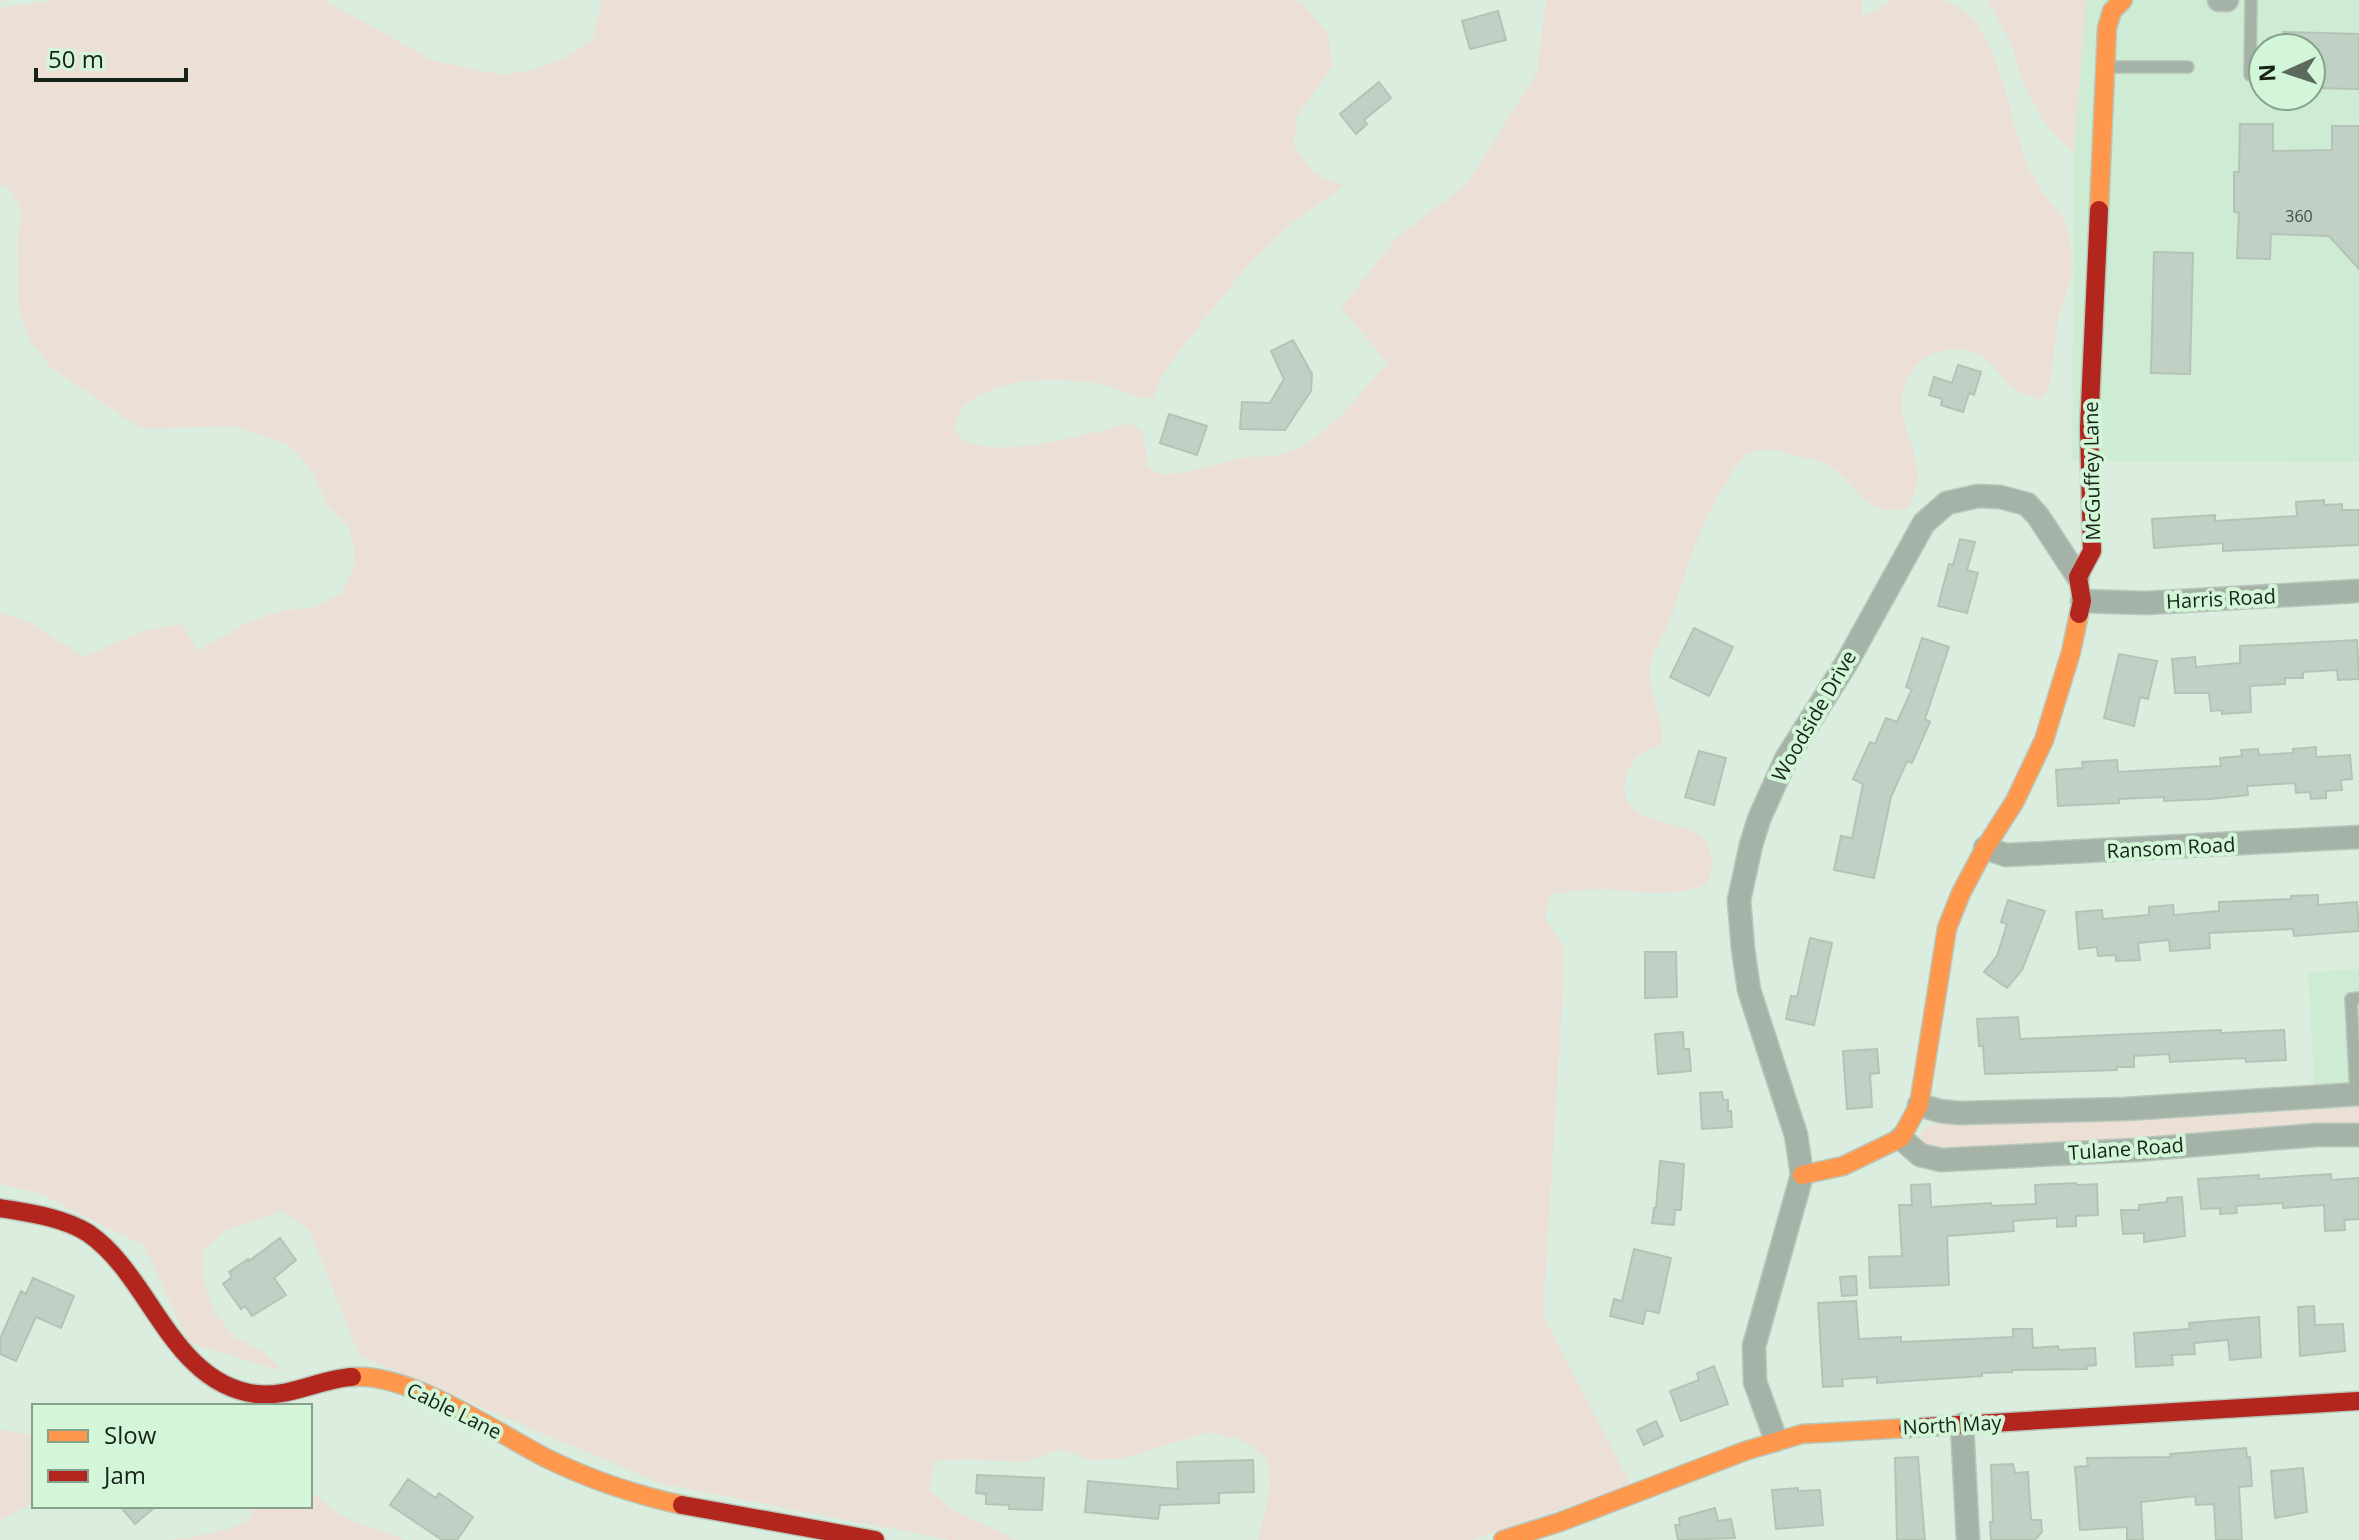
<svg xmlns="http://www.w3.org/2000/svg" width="2359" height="1540" font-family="'Open Sans',sans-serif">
<rect width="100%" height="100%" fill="#dbedde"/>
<path fill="#ceecd3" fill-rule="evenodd" d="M2086,0H2359V462L2072,461L2074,154ZM2263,48H2311V96H2263Z
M2359,969V1089L2315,1092L2308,972Z"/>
<path fill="#ecdfd5" d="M58,0H324L434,61L502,75L532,70L562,59L592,41L602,0H1294L1303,5L1328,33L1332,66L1296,118L1294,147L1314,173L1344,186L1293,222L1247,266L1181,348L1163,374L1153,398C1132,398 1130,393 1112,387C1074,376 1000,375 968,403C959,410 957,419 954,430C958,434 962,439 967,442C1007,459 1090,433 1132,423L1143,434L1148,466L1160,475C1190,473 1210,466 1238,459C1254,455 1272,458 1287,453C1330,438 1358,394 1388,363L1341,308L1398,236L1466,185L1537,73L1546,0H1862L1863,17L1892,0H1944L1965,12L1976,22L1991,49L1997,63L2026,164L2043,193L2064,220L2070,239L2073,272L2058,317L2050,386L2041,399C1997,395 1999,344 1950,350C1936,352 1926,355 1917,365C1872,417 1942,453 1907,508C1863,519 1857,483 1827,464C1818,460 1807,458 1797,456C1782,451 1765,446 1750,453C1739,458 1733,471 1727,481C1701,521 1688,564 1674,610C1669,629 1653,647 1650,666C1647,694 1665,713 1661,744C1641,753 1628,759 1625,783C1620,830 1683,815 1705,840C1715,853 1712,870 1707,883C1676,900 1635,890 1601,889C1584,889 1567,892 1550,894L1545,919L1563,946L1564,975L1543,1315L1631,1485L1472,1540H1258L1270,1488L1267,1458L1242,1440L1209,1432L1120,1459L1090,1460L1060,1449L1025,1462L962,1459L934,1461L930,1491L953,1510L1016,1540H951L662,1484L359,1355L309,1229L282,1211L225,1230L203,1252L204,1284L215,1313L235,1337L262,1351L285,1372L189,1342L144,1246L38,1193L0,1184V613L31,623L84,657L147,630L181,624L198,651L252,620L283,610L314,608L342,593L356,562L350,529L327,505L310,467L289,445L233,426L141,429L50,367L30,340L19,308L17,243L22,212L8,186H0V8Z
M1988,0H2086L2074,153L2051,131L2042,118L2021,80L2013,48Z
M2359,1107V1130L1948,1156L1922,1144L1921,1134L1927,1126L1939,1123L2203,1117Z
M0,1430L34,1435V1502L0,1521Z
M310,1491L339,1514L354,1522L406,1540H165C185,1538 235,1533 249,1518C252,1515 253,1510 255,1506H310Z"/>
<path fill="#c1d0c4" stroke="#b5c3b7" stroke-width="2" d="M1498,11L1506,40L1470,49L1462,21Z
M2283,32L2359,34V89L2311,88V48H2283Z
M1379,82L1391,98L1364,120L1367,124L1356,134L1340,114Z
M2240,124H2273V151L2332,150V126H2359V269L2329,236L2271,234L2270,259L2237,258L2239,213L2234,212V172H2239Z
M2154,252L2193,253L2190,374L2151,373Z
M1293,340L1312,374L1311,391L1285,430L1240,429L1242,402L1270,403L1284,379L1271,351Z
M1958,365L1981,372L1974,395L1969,393L1963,412L1941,405L1942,399L1929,395L1934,377L1952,383Z
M1169,414L1207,426L1197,455L1160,443Z
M2324,500V505L2342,504V510H2359V545L2223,551V543L2154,548L2152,519L2215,515V521L2297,516L2296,502Z
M1960,539L1975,542L1967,570L1978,573L1967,613L1938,606L1949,564L1953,565Z
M1694,628L1733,647L1709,696L1670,677Z
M1922,638L1949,647L1925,719L1930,722L1912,763L1907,761L1891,797L1874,878L1834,870L1841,836L1852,838L1863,784L1853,779L1870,742L1875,744L1886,718L1897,722L1912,689L1906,687Z
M2357,640L2359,679L2338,680L2337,670L2303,672V678H2285V684L2250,686L2251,712L2222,714V710L2211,711L2209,693H2175L2172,659L2195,657L2196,667L2240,663V646Z
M2119,654L2157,661L2148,699L2140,697L2134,726L2104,718Z
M2316,747V757L2350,755L2352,779L2341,780L2342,790L2326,791V798L2311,799L2310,792L2296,793L2295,783L2247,786L2248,795L2210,799L2164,801V797L2119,799V803L2058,806L2056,770L2083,768L2082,762L2117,760L2118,772L2221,766L2220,758L2242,756L2241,750L2258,749L2259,755L2293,753V749Z
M1699,751L1726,758L1714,805L1685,797Z
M2318,895V905L2357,902L2359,931L2294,936L2293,929L2209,933L2210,948L2170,951L2169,940L2138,943L2140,960L2116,961V955L2098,956L2097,947L2079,949L2076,912L2102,910L2103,919L2149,915V907L2173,905L2174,915L2219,911V902L2291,899V896Z
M2008,900L2045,911L2022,970L2007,988L1984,972L1997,956L2007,924L2001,922Z
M1810,938L1832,943L1814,1025L1786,1019L1791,996L1797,997Z
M1645,952H1676L1677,997L1645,998Z
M2018,1017L2020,1039L2221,1030V1033L2284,1030L2286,1060L2246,1062L2245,1058L2170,1062L2169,1054L2134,1056V1067H2117V1070L1985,1074L1983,1046H1979L1977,1019Z
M1683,1032L1684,1049H1689L1691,1071L1658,1074L1655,1034Z
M1877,1049L1879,1073L1870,1074L1872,1107L1847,1109L1843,1051Z
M1722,1092L1723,1100H1728V1111H1731L1732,1127L1702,1129L1700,1093Z
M1660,1161L1684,1164L1681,1210H1675L1674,1225L1652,1223L1654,1208H1656Z
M2331,1174V1180L2359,1178V1219L2344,1220L2345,1230L2325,1231L2324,1205L2283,1208V1203L2236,1206L2237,1213L2220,1214V1208L2201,1209L2198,1179L2259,1175L2258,1179Z
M2076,1183L2077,1185L2097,1184L2098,1215L2076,1216V1226L2057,1227V1218L2013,1221L2014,1231L1947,1236L1949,1285L1870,1288L1869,1257L1902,1256L1899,1205H1912L1911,1185L1930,1184L1931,1207L1991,1203L1992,1206L2036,1204L2035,1185Z
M2182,1197L2185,1236L2144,1242V1233L2123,1234L2121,1210H2139V1205L2167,1202V1198Z
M280,1238L296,1260L274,1278L286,1295L252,1316L245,1306L241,1309L223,1284L232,1277L229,1272L248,1259L249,1261Z
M1634,1249L1671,1258L1659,1313L1646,1310L1643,1324L1610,1316L1614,1299L1622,1301Z
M1856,1276L1857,1295L1842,1296L1840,1277Z
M33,1278L74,1296L61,1328L36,1317L16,1361L0,1354V1339L21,1291L26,1294Z
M1856,1301L1859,1339L1901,1337V1342L2013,1337V1329H2032L2033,1348L2058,1346L2059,1350L2095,1348L2096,1365L2086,1366L2087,1369L2012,1370V1372L1982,1373V1376L1877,1383V1377L1842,1379L1843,1386L1823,1387L1818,1303Z
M2314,1306L2315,1325L2343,1324L2345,1351L2300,1356L2298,1307Z
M2259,1317L2261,1357L2230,1360L2228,1340L2194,1343L2195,1354L2172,1355L2173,1365L2136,1367L2134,1333L2190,1329L2189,1323Z
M1714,1366L1728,1404L1681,1421L1670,1391L1699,1380L1697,1373Z
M1656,1421L1663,1436L1644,1445L1637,1430Z
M2246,1448L2247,1457H2250L2252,1486L2239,1487L2242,1540H2216L2214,1504L2196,1505L2195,1496L2141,1502L2143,1540H2127V1527L2080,1530L2075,1467L2088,1466L2087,1458L2171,1457L2170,1454Z
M1918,1457L1925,1540H1897L1895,1458Z
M1253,1460L1254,1492L1219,1493V1503L1160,1505L1158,1519L1085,1512L1088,1481L1178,1489L1177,1462Z
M2013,1464L2015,1473L2028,1472L2031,1520H2041L2042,1532L2035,1540H1991L1990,1522H1993L1991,1465Z
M2303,1468L2307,1512L2275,1518L2271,1471Z
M977,1475L1044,1478L1042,1510L1009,1509V1505L986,1504V1494L976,1493Z
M408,1479L436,1498L439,1493L473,1517L457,1540H442L390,1505Z
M1798,1488V1491L1820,1490L1823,1525L1776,1529L1772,1490Z
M120,1506H156L135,1524Z
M1715,1508L1718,1521L1731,1519L1735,1538L1678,1540L1675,1525H1680L1679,1518Z"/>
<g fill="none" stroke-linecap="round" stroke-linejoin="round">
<defs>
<path id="lane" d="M2106,67H2188
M2250,75L2251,0
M2356,1094L2351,999L2359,998"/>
<path id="street" d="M2219,0H2227
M2082,601L2146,603L2359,591
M1985,848L2006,855L2359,837
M1919,1105L1940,1111L1959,1113L2125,1109L2359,1094
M1901,1138L1920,1155L1941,1160L2135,1150L2316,1135H2359
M1962,1425L1968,1540
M1776,1440L1755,1382L1754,1346L1802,1175L1796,1135L1749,990L1743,949L1739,900L1751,845L1759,819L1786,759L1847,662L1924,523L1947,503L1978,496L2000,497L2027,504L2038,516L2078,577"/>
<path id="slow" d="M2099,210L2107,28L2112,11L2123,0
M1802,1175L1843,1166L1901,1138L1919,1105L1947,928L1961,893L1985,848L2015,801L2044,740L2071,652L2079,614
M352,1377C410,1372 497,1433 548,1459C591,1480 636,1495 682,1505
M1503,1540L1560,1522L1745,1451L1802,1434L1908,1428"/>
<path id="jam" d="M2079,614L2082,601L2078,577L2092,551L2089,428L2099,210
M0,1208C29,1213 62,1217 88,1233C151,1276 171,1383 256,1394C289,1398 319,1379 352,1377
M1908,1428L2359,1401
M682,1505L875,1540"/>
</defs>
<use href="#lane" stroke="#b9c7bb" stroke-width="14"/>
<use href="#street" stroke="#b9c7bb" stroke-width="25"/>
<use href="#slow" stroke="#b9c7bb" stroke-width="21"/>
<use href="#jam" stroke="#b9c7bb" stroke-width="21"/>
<use href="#lane" stroke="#a5b2a7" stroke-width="11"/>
<use href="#street" stroke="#a5b2a7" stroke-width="22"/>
<use href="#slow" stroke="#ff974d" stroke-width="18"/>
<use href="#jam" stroke="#b3261e" stroke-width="18"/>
</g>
<g text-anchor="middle" stroke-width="8" stroke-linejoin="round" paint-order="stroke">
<g font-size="16" fill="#424e44">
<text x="2299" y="222">360</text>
</g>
<g font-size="20" fill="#172319" stroke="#d3f5d8">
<text transform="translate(2092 471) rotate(-91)" y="7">McGuffey Lane</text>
<text transform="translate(2221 599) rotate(-3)" y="7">Harris Road</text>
<text transform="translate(1814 716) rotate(-60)" y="7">Woodside Drive</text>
<text transform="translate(2171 848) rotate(-3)" y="7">Ransom Road</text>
<text transform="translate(2126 1149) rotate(-4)" y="7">Tulane Road</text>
<text transform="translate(454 1411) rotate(26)" y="7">Cable Lane</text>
<text transform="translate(1952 1425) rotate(-3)" y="7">North May</text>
</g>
</g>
<rect x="32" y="1404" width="280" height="104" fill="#d3f5d8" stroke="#88a18c" stroke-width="2"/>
<rect x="48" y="1430" width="40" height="12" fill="#ff974d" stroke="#88a18c" stroke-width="2"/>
<text x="104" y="1444" font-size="24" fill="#172319">Slow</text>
<rect x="48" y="1470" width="40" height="12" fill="#b3261e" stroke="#88a18c" stroke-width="2"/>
<text x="104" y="1484" font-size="24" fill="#172319">Jam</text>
<g transform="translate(2287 72) rotate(267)"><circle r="38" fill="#d3f5d8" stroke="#88a18c" stroke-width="2"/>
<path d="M0-6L14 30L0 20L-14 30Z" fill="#5c6a5e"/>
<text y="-12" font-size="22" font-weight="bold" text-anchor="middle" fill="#172319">N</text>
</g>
<path d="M36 68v12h150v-12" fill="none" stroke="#172319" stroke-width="4"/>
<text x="48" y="68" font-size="24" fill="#172319" stroke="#d3f5d8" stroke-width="6" paint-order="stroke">50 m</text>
</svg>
